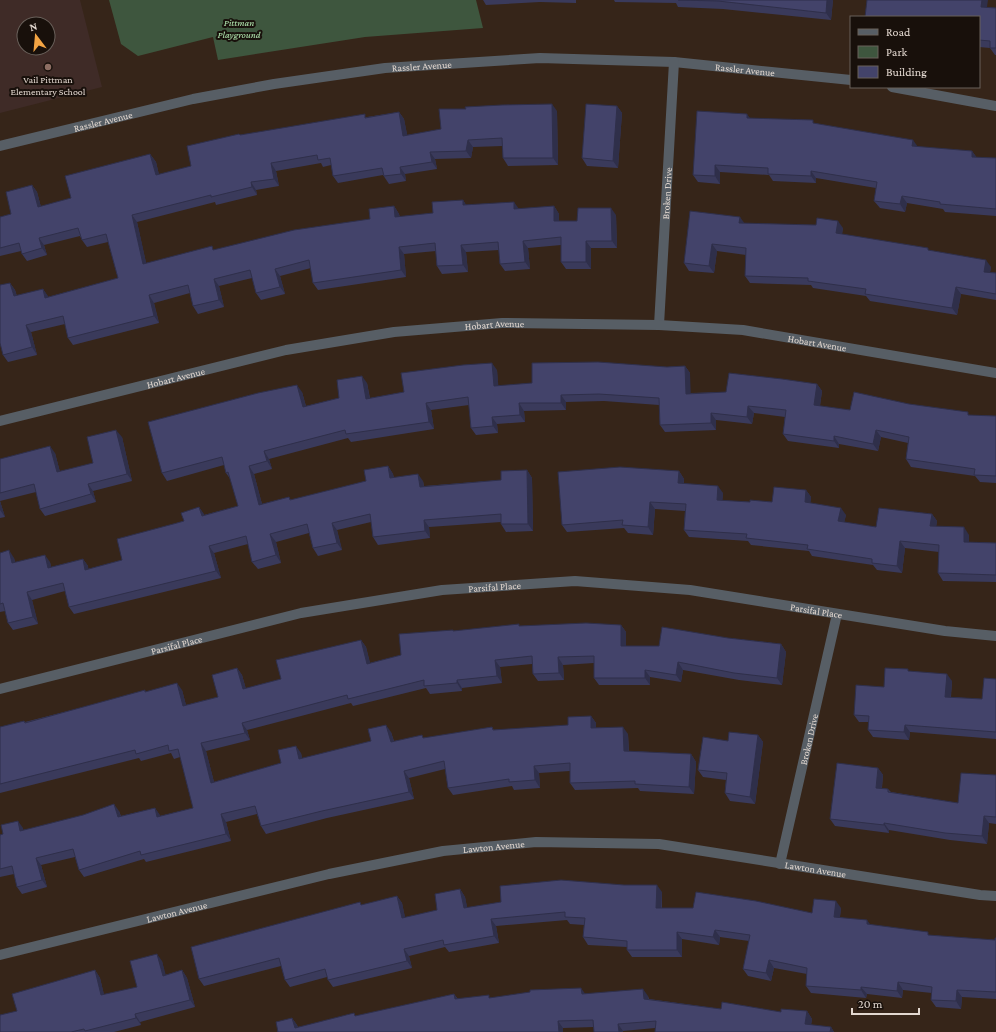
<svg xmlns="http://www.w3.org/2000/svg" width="996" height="1032" font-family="'Crimson Pro',serif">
<rect width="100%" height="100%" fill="#362519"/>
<path fill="#3f2b27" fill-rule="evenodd" d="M0,0H80L102,87L0,113ZM24,24H48V48H24Z"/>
<path fill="#3e563e" d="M109,0H476L483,28L365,37L218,60L213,37L138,56L121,44Z"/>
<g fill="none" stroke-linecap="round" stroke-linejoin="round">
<g stroke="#575e65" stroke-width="10">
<path d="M892,87L996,106"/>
<path id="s1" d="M0,146L193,99L274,84L385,68L540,58L674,62L851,80"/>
<path id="s2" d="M659,325L674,62"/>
<path id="s3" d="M0,421L286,350L394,332L502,323L659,325L743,330L996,373"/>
<path id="s4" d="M0,689L301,613L442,590L575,581L690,590L945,631L996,636"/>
<path id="s5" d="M780,864L837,614"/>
<path id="s6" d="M0,955L329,874L443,851L536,842L659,844L980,895L996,896"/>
</g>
</g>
<path fill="#3a3a5b" d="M483,0H576V3L540,2L486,5Z
M614,0H833L831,20L723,9L678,7L676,3L615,2Z
M987,7L996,8V55H995L990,48L979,47V17Z
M617,106L622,113L618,168L587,166L582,158Z
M557,111L558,165L508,166L503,158V146L473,147L471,158L435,159L437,169L405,174L406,181L389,184L383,175L338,183L333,176L331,165L323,167L321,163L276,171L279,186L256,190L257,195L216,205L215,202L137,222L146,263L370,219L394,206L399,214L400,217L433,213L463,200L466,205L519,209L554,206L559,214V221H577L616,215L617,248H591V269H566L561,262V245L528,248L530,269L505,271L500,264L499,250L466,252L468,272L442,274L437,266L436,251L404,254L406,277L318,290L313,283L311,268L280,276L285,294L261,300L256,293L252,278L219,286L224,307L198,314L193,306L190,293L154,303L159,323L73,345L68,338L65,324L31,332L37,355L8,362L3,355L10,283L15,290L17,296L43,289L48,297L118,278L108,242L87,247L82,240L80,236L44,245L47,255L27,261L22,254L21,251L0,256V217L11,214L32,185L37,192L41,207L71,198L150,154L156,162L159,175L191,166L239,134L241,135L367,117L399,112L404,119L407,135Z
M750,118L815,123L917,147L972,151L977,158H996V216L945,212L943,209L907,203L905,212L880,208L874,201L876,188L816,178V183L773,181L769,175L720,172V184L698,182L693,175Z
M744,223L843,228L842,234L930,251L991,267L990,272L996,273V300L961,294L957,315L870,301L866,296L813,288L811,285L750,283L745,276L746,255L717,251L714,273L689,271L684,263Z
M685,366L690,373V393L726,392L817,384L822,391L820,406L850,410L909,404L970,415L996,416V483L980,482L975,476L911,467L906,459L908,443L881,437L878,451L839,444V448L788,441L783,434L785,417L754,413L752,424L716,420V430L665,432L660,425L659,405L604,401L566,402V410L524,411L525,422L497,424L498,433L476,435L471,428L469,405L431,410L434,429L351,442L348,438L269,459L272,469L254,474L262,504L289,497L291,500L366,481L388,466L393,474L394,478L423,481L424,486L501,480L527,470L532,478L533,531L506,532L501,524V522L429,527L430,538L378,545L373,537L371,522L337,530L342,550L318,556L313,548L309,533L276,542L281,563L258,569L252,562L248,544L214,553L221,578L74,614L69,607L65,591L32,600L38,624L13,630L8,623L5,611L0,612V553L14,558L15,562H50L51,567L83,559L88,566V569L122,560L177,523L184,521L199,507L204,515L238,506L231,480L226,473L224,465L167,481L162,473L302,392L306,406L339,398L367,383L370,398L404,392L497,370L498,386L532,383L667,367Z
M122,437L132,481L93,491L96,502L45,516L40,509L36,492L0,501L5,517L0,518V459L55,453L60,472L93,463Z
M679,471L684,479V484L723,493L722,501L750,502H772L806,490L811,497L810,503L846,515L844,522L876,527L932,514L937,521L936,527L969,535V542L996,543V582L943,581L938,573L939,552L905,548L902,573L877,570L873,565L812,556L809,551L751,545L748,541L689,537L684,530L685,511L655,509L653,535L628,533L624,528L567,532L562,525Z
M621,625L626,632V646H659L728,638L781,644L786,652L782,685L739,680L683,670L681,682L650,677V685H599L594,678V663L563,665L564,680L538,681L533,674L532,664L500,667L502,683L462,688V691L430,694L426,688L353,706L351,703L247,730L250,740L206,751L214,782L281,763L301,753L302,759L371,741L391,732L394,741L425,738L492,727L494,730L568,725L591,716L596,723V728L628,734L629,751L691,754L696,762L694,794L640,791L638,788L575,790L570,783V771L539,773L540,788L514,790L512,786L453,795L448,788L445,769L409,778L414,799L327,818L266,834L261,826L257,814L226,822L231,841L146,862L144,859L84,877L79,870L75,857L41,865L47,887L22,894L17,887L14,874L0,877V835L23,828V830L119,811L121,816L155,808L160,816L193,808L180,757L174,759L171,753L141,761L139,758L0,793V727L24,721L25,722L146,691L182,690L186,705L218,697L237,668L242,675L246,689L281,679L361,640L366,647L370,663L401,655L453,630L454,631L520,626Z
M910,671L952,681L951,697L982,699L996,679V739L910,732L909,740L873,737L868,730L869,722H859L854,715L884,687Z
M758,735L763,742L755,804L730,801L725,793L726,780L703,777L698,770L728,741Z
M878,768L883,775L882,788L888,789L891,792L958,803L996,775V824L989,823L987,844L950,840L889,830V833L835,826L830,819Z
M460,889L465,897L467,908L662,892V908L812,913L841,908L840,917L871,925L930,935L995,940L996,938V999L962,997L961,1009L936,1007L931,1000L932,993L903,990L902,998L867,994L866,998L811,993L806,986L807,974L774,968L771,981L748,976L743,969L749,941L720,937L719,945L682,939V957H632L627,950V947L588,945L583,937L584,925L570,924L567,920L496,926L499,943L449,952L445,947L409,956L412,968L333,987L328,980L327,977L290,987L285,980L281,966L204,986L199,979L362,905L397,896L402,903L405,918L437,910Z
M162,961L165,975L182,970L187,978L195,1007L140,1022L141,1025L114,1032H0L17,1011L95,970L100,978L104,995L137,987Z
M454,994L458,999L585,994L648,996L649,999L721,1009L781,1012L807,1011L812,1019L811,1025L831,1027L834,1032H655V1028L623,1031V1032H594V1027L563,1028L278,1032L292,1018L297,1025L298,1027L356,1016Z"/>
<path fill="#2f2f4a" d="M827,0H833L831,20L826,13Z
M982,0H988L986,14L981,7Z
M552,104L557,111L558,165L553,158Z
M617,106L622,113L618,168L613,161Z
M399,112L404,119L409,143L403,136Z
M747,114L752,121L747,118Z
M468,140L473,147L471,158L466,151Z
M913,140L918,147L912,146Z
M972,151L977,158L972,157Z
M430,152L435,159L437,169L432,162Z
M150,154L156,162L161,183L156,175Z
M271,163L276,171L279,186L274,179Z
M715,165L720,172V184L715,176Z
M400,167L405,174L406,181L401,174Z
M811,171L816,178V183L811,176Z
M251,182L256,190L257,195L252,187Z
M32,185L37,192L43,215L38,207Z
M902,196L907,203L905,212L900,204Z
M463,200L468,208L463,205Z
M514,202L519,209H514Z
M394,206L399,214L400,225L395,217Z
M554,206L559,214V228L554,221Z
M611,208L616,215L617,248L612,241Z
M132,215L137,222L148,271L143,264Z
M740,217L745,224L739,223Z
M838,221L843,228L841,241L836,233Z
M39,238L44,245L47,255L42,248Z
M523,241L528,248L530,269L525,262Z
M586,241L591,248V269L586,262Z
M712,244L717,251L714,273L709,266Z
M461,245L466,252L468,272L463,265Z
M399,247L404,254L406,277L401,270Z
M986,260L991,267L989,279L984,272Z
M275,269L280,276L285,294L280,287Z
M214,279L219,286L224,307L219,300Z
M10,283L15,290L19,304L14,296Z
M956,287L961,294L957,315L952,308Z
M43,289L48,296L50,305L45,298Z
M149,295L154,303L159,323L154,316Z
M26,325L31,332L37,355L32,347Z
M492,363L497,370L499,393L494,386Z
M685,366L690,373L691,401L686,394Z
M362,376L367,383L371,406L366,399Z
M817,384L822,391L819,412L814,405Z
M297,385L302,392L308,414L303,407Z
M561,395L566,402V410L561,403Z
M426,403L431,410L434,429L429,422Z
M519,403L524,411L525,422L520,415Z
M748,406L754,413L752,424L747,417Z
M711,413L716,420V430L711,423Z
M492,417L497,424L498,433L493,426Z
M116,430L122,437L132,481L127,474Z
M876,430L881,437L878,451L873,444Z
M834,436L839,444V448L834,441Z
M50,446L55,453L62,480L57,472Z
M264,451L269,459L272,469L267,461Z
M249,466L254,474L264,512L259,505Z
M388,466L393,474L395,485L390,478Z
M527,470L532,478L533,531L528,524Z
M679,471L684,479L683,491L678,483Z
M418,474L423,481L425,494L420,487Z
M88,484L93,491L96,502L91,494Z
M718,486L723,493L722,508L717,500Z
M806,490L811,497L810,510L805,502Z
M0,500V501L5,517L0,510Z
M650,502L655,509L653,535L648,527Z
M199,507L204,514L207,523L202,516Z
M841,508L846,515L843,529L838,521Z
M932,514L937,521L935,534L930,526Z
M424,520L429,527L430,538L425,531Z
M332,523L337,530L342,550L337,543Z
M964,527L969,535V550L964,542Z
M270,534L276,542L281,563L276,555Z
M900,541L905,548L902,573L897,566Z
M209,546L214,553L221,578L216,571Z
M9,550L14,558L17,570L12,563Z
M45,555L50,562L53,575L48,568Z
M83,559L88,566L90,577L85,570Z
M27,592L32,600L38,624L33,617Z
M621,625L626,632V653L621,646Z
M361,640L366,647L372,671L367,664Z
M781,644L786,652L782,685L777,678Z
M558,657L563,665L564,680L559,673Z
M495,660L500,667L502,683L497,676Z
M678,662L683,670L681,682L676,675Z
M237,668L242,675L248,697L243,689Z
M645,670L650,677V685L645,678Z
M947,674L952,681L950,704L945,697Z
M457,680L462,688V691L457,683Z
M177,683L182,690L188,713L183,706Z
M591,716L596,723V735L591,728Z
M242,723L247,730L250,740L245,733Z
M386,725L391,732L396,749L391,742Z
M905,725L910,732L909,740L904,732Z
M623,727L628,734L629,758L624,751Z
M758,735L763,742L755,804L750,797Z
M201,743L206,751L216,790L211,783Z
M296,746L301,753L304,767L299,759Z
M691,754L696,762L694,794L689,787Z
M534,766L539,773L540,788L535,780Z
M878,768L883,775L881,795L876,788Z
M404,771L409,778L414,799L409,792Z
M114,804L119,811L123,824L118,817Z
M155,808L160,815L162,824L157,817Z
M221,814L226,822L231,841L226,834Z
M984,816L989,823L987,844L982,836Z
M18,821L23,828L25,838L20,831Z
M884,823L889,830V833L884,825Z
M36,858L41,865L47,887L42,880Z
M657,885L662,892L661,915L656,908Z
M460,889L465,897L469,915L464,908Z
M397,896L402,903L407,926L402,918Z
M836,901L841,908L839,924L834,917Z
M491,919L496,926L499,943L494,936Z
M867,920L872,927L867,924Z
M715,930L720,937L719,945L713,937Z
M677,932L682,939V957L677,950Z
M404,949L409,956L412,968L407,961Z
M157,954L162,961L168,983L163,976Z
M769,960L774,968L771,981L766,973Z
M95,970L100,978L106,1003L101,995Z
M182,970L187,978L195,1007L190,1000Z
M898,982L903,990L902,998L897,991Z
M861,987L867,994L866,998L861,990Z
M581,988L586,995L582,994Z
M643,989L648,996L649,1006L644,999Z
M957,990L962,997L961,1009L956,1001Z
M454,994L459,1001L455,999Z
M807,1011L812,1019L810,1031L805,1024Z
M135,1014L140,1022L141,1025L136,1018Z
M292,1018L297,1025L299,1032L295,1028Z
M558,1021L563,1028V1032H559Z
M618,1024L623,1031V1032H619Z
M831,1027L834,1032H830Z"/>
<path fill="#43436a" stroke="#2f2f4a" d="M678,0H827L826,13L718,1Z
M867,0H982L981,7L996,8V48H990V41L979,40V17H865Z
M552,104L553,158H503L502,138L468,140L466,151L430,152L432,162L400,167L401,174L384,176L382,168L333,176L330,158L318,160L317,155L271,163L274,179L251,182L252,187L211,197V195L132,215L143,264L212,246L213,250L294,230L370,219L369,209L394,206L395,217L433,213L432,202L463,200V205L514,202V209L554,206V221H577L578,208H611L612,241H586V262H561V237L523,241L525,262L500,264L498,242L461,245L463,265L437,266L435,243L399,247L401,270L313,283L309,260L275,269L280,287L256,293L250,270L214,279L219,300L193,306L188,285L149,295L154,316L68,338L63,316L26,325L32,347L3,355L0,343V285L10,283L14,296L43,289L45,298L118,278L106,234L82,240L78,228L39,238L42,248L22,254L19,243L0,248V217L11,214L6,192L32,185L38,207L71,198L65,176L150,154L156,175L191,166L187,146L239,134L240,135L365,114V118L399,112L403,136L441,129L439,109H466L465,107L502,105Z
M586,104L617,106L613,161L582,158Z
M697,111L747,114V118L813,120V123L913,140L912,146L972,151V157L996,158V209L940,204V202L902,196L900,204L874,201L877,182L811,171V176L768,174V168L715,165V176L693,175Z
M690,211L740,217L739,223L816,225L817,218L838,221L836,233L928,248V250L986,260L984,272L996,273V294L956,287L952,308L865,294L866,289L808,281V278L745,276L746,248L712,244L709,266L684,263Z
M598,362L667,367L685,366L686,394L726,392L729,373L782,379L817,384L814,405L850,410L854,392L909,404L968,412V415L996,416V476L974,475L975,469L906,459L909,437L876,430L873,444L834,436V441L783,434L786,410L748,406L747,417L711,413V423L660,425L659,398L599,394L561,395V403H519L520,415L492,417L493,426L471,428L468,397L426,403L429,422L346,434L345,430L264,451L267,461L249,466L259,505L289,497L290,500L366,481L364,470L388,466L390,478L418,474L420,487L501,480V471L527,470L528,524H501V514L424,520L425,531L373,537L370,514L332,523L337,543L313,548L307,524L270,534L276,555L252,562L246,536L209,546L216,571L69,607L63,583L27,592L33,617L8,623L3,603L0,604V553L9,550L12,563L45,555L48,568L83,559L85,570L122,560L117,539L177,523L184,521L181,513L199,507L202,516L238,506L228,472L226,473L222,457L162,473L148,422L258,393L297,385L303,407L339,398L337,380L362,376L366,399L404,392L401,373L463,365L492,363L494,386L532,383V363Z
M116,430L127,474L88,484L91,494L40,509L34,484L0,493V459L50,446L57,472L93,463L87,437Z
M620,467L679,471L678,483L718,486L717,500L750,502V500L772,502L774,487L806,490L805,502L841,508L838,521L876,527L879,508L932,514L930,526L964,527V542L996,543V575L938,573L939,545L900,541L897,566L872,563V559L807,549L808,545L746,538L747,534L684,530L686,504L650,502L648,527L622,525L623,520L562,525L558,472Z
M586,623L621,625V646H659L662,627L728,638L781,644L777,678L734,673L678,662L676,675L645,670V678H594V656L558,657L559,673L533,674L532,656L495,660L497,676L457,680V683L424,686V680L348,699L347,695L242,723L245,733L201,743L211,783L281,763L278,750L296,746L299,759L371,741L368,729L386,725L391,742L422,735L423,738L492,727L493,730L568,725V717L591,716V728L623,727L624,751L691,754L689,787L635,784V781L570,783V763L534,766L535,780L509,782V779L448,788L444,761L404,771L409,792L322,811L261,826L255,806L221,814L226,834L141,855L140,851L79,870L73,849L36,858L42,880L17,887L12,866L0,869V835L3,834L1,825L18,821L20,831L83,815L114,804L118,817L155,808L157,817L193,808L178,749L169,751L168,745L136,754L135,750L0,784V727L24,721L25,723L145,690V692L177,683L183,706L218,697L212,675L237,668L243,689L281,679L276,660L361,640L367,664L401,655L399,634L453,630V631L519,624V626Z
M885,668L908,669V671L947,674L945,697L982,699L984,678L996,679V732L905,725L904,732L868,730L869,716L854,715L856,685L884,687Z
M729,732L758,735L750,797L725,793L727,773L698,770L703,737L728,741Z
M837,763L878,768L876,788L888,789V792L958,803L961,773L996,775V817L984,816L982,836L945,833L884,823V825L830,819Z
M561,880L624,885H657L656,908H693L696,892L756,901L812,913L814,899L836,901L834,917L867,920V924L928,932V935L995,940V938H996V992L957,990L956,1001L931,1000L932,987L898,982L897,991L861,987V990L806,986L807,968L769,960L766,973L743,969L750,935L715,930L713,937L677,932V950H627V941L583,937L585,918L565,917V912L491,919L494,936L444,945L443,940L404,949L407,961L328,980L325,969L285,980L279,958L199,979L191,947L360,902L361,905L397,896L402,918L437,910L435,894L460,889L464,908L501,902L500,886Z
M157,954L163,976L182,970L190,1000L135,1014L136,1018L85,1031L84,1029L71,1032H0V1015L17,1011L12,994L95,970L101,995L137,987L130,961Z
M581,988L582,994L643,989L644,999L721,1009L722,1002L781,1012V1009L807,1011L805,1024L831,1027L830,1032H655L656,1021L618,1024L619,1032H594L593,1020L558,1021L559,1032H277H278L276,1022L292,1018L295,1028L354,1013L355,1016L454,994L455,999L489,995V998L530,992V990Z"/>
<circle fill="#8d6e63" stroke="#18100b" stroke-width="1.5" cx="48" cy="67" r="4"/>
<g text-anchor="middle" stroke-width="4" stroke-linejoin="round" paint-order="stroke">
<g font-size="10" font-style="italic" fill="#b3eab2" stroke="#18100b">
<text x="239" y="26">Pittman<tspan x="239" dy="12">Playground</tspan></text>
</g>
<g font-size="10" fill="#e3d8d0" stroke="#18100b">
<text dy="4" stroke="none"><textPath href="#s1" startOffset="430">Rassler Avenue</textPath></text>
<text dy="4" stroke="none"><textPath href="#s1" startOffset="754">Rassler Avenue</textPath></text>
<text dy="4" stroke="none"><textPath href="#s1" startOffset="106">Rassler Avenue</textPath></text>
<text dy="4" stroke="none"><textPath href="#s2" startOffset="132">Broken Drive</textPath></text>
<text dy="4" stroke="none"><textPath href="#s3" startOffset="505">Hobart Avenue</textPath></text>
<text dy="4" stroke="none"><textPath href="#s3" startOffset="829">Hobart Avenue</textPath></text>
<text dy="4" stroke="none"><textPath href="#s3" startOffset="181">Hobart Avenue</textPath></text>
<text dy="4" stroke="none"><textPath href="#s4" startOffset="506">Parsifal Place</textPath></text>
<text dy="4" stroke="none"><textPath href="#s4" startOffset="830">Parsifal Place</textPath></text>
<text dy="4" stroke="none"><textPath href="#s4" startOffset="182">Parsifal Place</textPath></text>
<text dy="4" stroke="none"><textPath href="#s5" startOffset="128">Broken Drive</textPath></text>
<text dy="4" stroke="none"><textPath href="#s6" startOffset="506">Lawton Avenue</textPath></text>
<text dy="4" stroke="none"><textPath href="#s6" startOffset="830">Lawton Avenue</textPath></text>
<text dy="4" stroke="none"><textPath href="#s6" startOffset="182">Lawton Avenue</textPath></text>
</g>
<g font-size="10" fill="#e3d8d0" stroke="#18100b">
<text x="48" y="83">Vail Pittman<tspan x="48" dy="12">Elementary School</tspan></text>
</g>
</g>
<rect x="850" y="16" width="130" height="72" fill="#18100b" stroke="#69605a"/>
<rect x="858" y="29" width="20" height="6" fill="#575e65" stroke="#69605a"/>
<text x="886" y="36" font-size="12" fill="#e3d8d0">Road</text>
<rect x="858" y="46" width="20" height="12" fill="#3e563e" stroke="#69605a"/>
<text x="886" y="56" font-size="12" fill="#e3d8d0">Park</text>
<rect x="858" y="66" width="20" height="12" fill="#43436a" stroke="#69605a"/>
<text x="886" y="76" font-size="12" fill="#e3d8d0">Building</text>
<g transform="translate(36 36) rotate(344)"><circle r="19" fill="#18100b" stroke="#69605a"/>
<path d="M0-3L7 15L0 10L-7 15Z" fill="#f3a443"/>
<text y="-6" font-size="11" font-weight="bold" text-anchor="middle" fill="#e3d8d0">N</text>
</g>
<path d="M852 1008v6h67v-6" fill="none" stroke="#e3d8d0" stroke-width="2"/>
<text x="858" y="1008" font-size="12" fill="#e3d8d0" stroke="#18100b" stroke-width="3" paint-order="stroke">20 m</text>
</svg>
